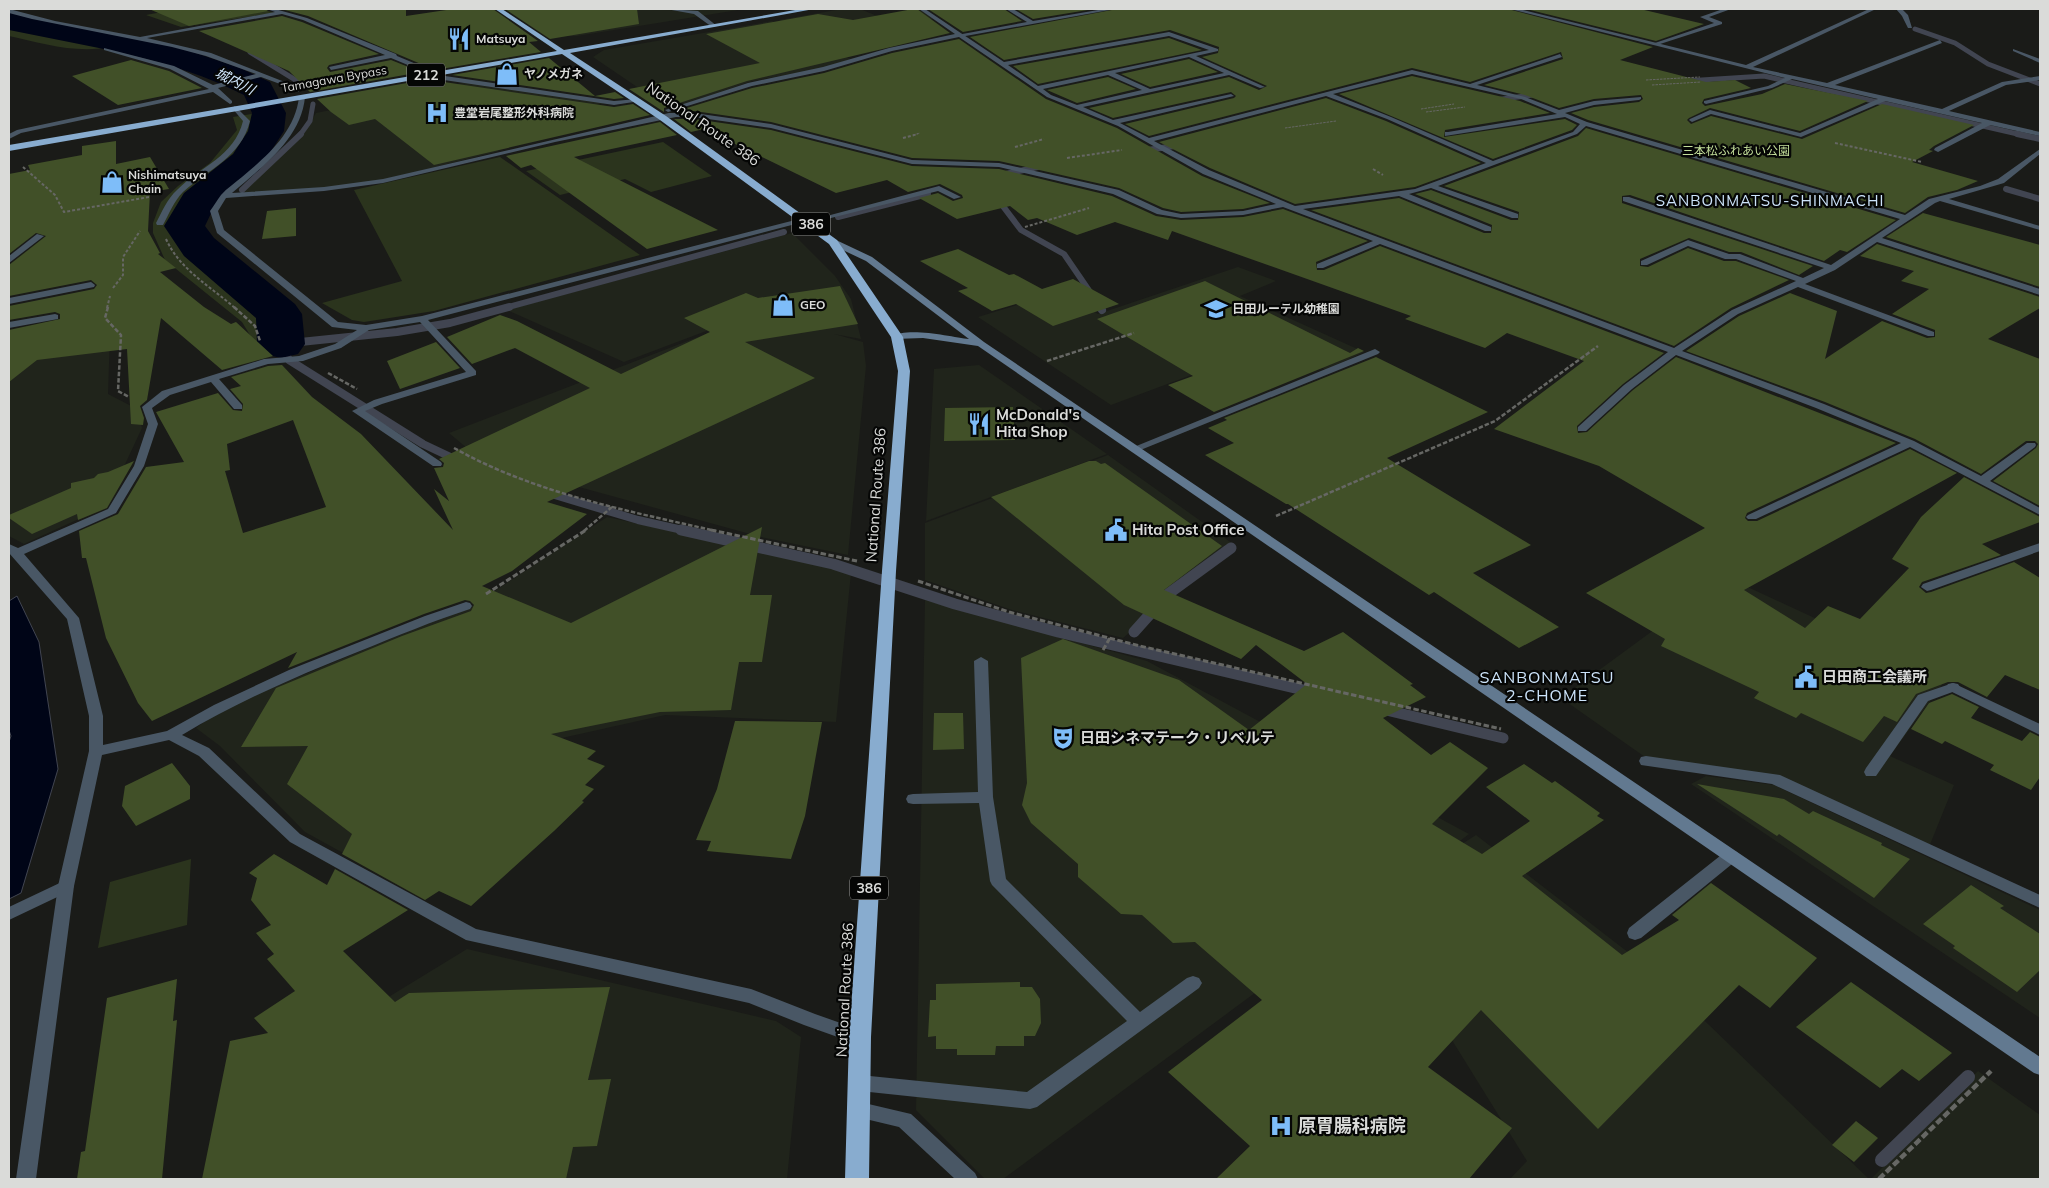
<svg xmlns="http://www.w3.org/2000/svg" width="2049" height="1188" font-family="Mulish,'Noto Sans JP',sans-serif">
<rect width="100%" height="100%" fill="#1a1b18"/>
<path fill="#20241b" d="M521,9H744L577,36H562Z
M842,9H860L882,18L922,10L933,19L894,26L792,27L779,20Z
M772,21L795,32V42L852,59L820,69L752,81L684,105L668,108L593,57L604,50Z
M468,82L605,103L470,132L499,151L436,167L381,180L324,188L242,193L303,135L316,113Z
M792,233L835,276L851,299L861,339L834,334L863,342L866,366L848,555L761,537L481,460L449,433L755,315L754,313L624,362L507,310Z
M1238,267L1276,281L1240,296L1364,352L1326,370L1275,344L1111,405L978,317L1060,292L1098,314Z
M110,334L108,394L137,409L142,428L105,507L24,544L9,536V350Z
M979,365L1107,454L926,521L934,369Z
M1108,455L1233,544L1123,638L1012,610L925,580V523Z
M607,517L764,551L851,573L836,722L665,715L535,744L374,870L305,832L220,746L196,728L223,708L447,615L466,610Z
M1726,577L1946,679L1890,756L1954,785L1929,847L1770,775L1645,757L1561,698Z
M925,600L1147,661L1469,834L1426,867L1476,835L1655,973L1869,1179H1510L1527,1161L1370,908L1003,1179H985L916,1110Z
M1706,776L1774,785L2040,910V1018L1691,784Z
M467,949L776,1021L801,1037L787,1179H229L266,1072Z
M1978,1071L2040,1115V1179H1871Z"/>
<path fill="#2b341d" d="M178,9L200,11L262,9L274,13L181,27L146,15Z
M9,25L112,46C80,55 41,43 9,36Z
M258,113L254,134L233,164L194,190L177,223L187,246L264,320V343L256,345L242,322L165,260L153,233V223L161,202L178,186L210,163L237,130L233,117Z
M663,142L712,176L651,192L625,179L560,195L526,171Z
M500,157L640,255L434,311L364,322L352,320L322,303L402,281L354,190Z
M191,859L187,925L98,948L110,882Z"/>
<path fill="#000517" stroke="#414551" d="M17,596L39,642L58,769L21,893L9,899V742L11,736L9,730V601Z"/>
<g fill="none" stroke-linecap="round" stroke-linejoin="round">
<path stroke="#414551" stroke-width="5" d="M1915,29L1955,43L1988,64L2040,84
M250,52L302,84
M1686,81L1764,76L2022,135
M1495,100L1540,94
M300,135L310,121L313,104"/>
<path stroke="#414551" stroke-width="6" d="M2017,134L2040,139
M1141,151L1181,145
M1001,175L1042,166
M2006,189L2040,199
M242,190L301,134
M996,197L1021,230L1064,254L1101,308
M838,217L928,194
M505,308L784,232"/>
<path stroke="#414551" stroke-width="8" d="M1100,307L1102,310
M459,461L423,444L289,360L281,344L397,332L450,323L509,307
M548,493L638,520L687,531"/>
<path stroke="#414551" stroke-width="11" d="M681,530L833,564L955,604L1058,632L1312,692
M1134,632L1168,594L1231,548
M1382,709L1503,738"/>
<path stroke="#414551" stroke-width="14" d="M1882,1160L1968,1077"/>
<path fill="#000517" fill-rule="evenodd" d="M9,12L178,47L240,68L270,82L286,113L284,131L259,170L214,207L205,226L214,238L295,304L302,314L305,344L298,354L281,358L264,354L257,344L256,318L184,256L164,226L184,193L233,154L248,131L252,113L244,95C170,57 89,47 9,30Z"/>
</g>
<path fill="#415028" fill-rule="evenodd" d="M149,9H265L268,11L189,26Z
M281,9H406V16L453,9H493L538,41L529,42L541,52L435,70L308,16Z
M505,9H637L639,24L550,39Z
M913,9H917L950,33L747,81L664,108V112L629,89L760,63L706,34L818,14L853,20Z
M928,9H1004L1022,21L963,32Z
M1016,9H1094L1033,19Z
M1117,9H1508L1653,47L1620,60L1706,82L1735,80L1751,88L1704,99L1702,103L1705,106L1762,94L1785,84L1868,101L1800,131L1710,108L1689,118L1687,120L1691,124L1711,116L1802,139L1882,104L1974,125L1934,146L1929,150L1933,151L1912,162L1978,181L1957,190L1928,197L1905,213L1588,120L1571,113L1594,107L1639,102L1643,99L1641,95L1594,99L1559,108L1525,95L1484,85L1563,59L1561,52L1470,82L1412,68L1149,136L1125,124L1234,98L1236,96L1231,92L1113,118L1089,108L1229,77L1259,90L1267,86L1202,57L1218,53L1219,47L1170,30L1004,60L970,37Z
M1526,9H1640L1704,24L1656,41Z
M282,16L302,22L379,54L329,65L327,68L330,72L391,60L421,72L310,92L289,71L199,31Z
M1169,38L1202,50L1038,84L1013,66Z
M959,39L1046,99L1117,128L1202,176L1270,203L1243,209L1181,212L1163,208L1119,188L999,161L912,158L771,122L694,111H677L752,88L824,73L892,53Z
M549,58L595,96L615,92L624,98L614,99L452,75Z
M1189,59L1218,72L1150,87L1121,74Z
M131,60L169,71L202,88L118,105L72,76Z
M1412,76L1520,101L1550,113L1445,130L1444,137L1565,119L1577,125L1572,130L1493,159L1339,94Z
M1108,77L1136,89L1077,103L1047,90Z
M435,78L444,82L614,107L633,104L650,115L434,165L375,119L349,125L331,112L317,99Z
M1326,98L1386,121L1481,163L1415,187L1295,204L1210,168L1159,142Z
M674,119H694L771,130L912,166L999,169L1112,196L1156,216L1181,220L1243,217L1283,209L1368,241L1316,262L1317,270H1324L1380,246L1664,353L1623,384L1577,426L1578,433L1587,432L1633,390L1676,357L1896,443L1747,513L1745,518L1748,521H1757L1910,449L1957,473L1744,590L1805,628L1828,606L1860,619L1909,568L1892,559L1921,517L1964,477L2040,517V522L1982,544L2001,555L1922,582L1919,587L1926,593L1931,592L2014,562L2040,578V690L2005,675L1987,697L1958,682H1948L1916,694L1897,722L1884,716L1863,742L1801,713L1796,718L1754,698L1759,692L1661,646L1665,639L1586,593L1705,528L1599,466L1494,429L1584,361L1507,333L1485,348L1405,319L1411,316L1172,231L1168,240L1115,222L1077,235L1037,218L1028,220L1010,206L957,219L919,198L938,193L953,201L963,198L962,195L940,184L908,192L887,180L836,193L704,129L691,132Z
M660,122L677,135L574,157L718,230L647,249L531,165L521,168L506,156Z
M1586,128L1896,220L1847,252L1840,250L1824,261L1630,195L1622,196V203L1813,266L1799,275L1741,252H1729L1689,238L1640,259V266L1648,267L1688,248L1724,261H1736L1789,280L1731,308L1674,346L1311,210L1399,198L1484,233H1491L1492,225L1415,194L1431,190L1511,220H1518L1519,212L1444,186L1578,136Z
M116,141V164L150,157L169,189L150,192L148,231L160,253L158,254L176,268L160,272L204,307L231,324L236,322L273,356L222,370L161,318L147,400L140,406L144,418L143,425L131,424L127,349L37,360L9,382V330L60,319V314L55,312L9,320V306L94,289L97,285L91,280L9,296V265L46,236L36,233L9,254V174L30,170L28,165L82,155V146Z
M296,208V236L262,239L267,211Z
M1923,213L2040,245V287L1886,237Z
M1877,244L2040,297V308L1988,339L2040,359V506L1993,481L2036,448L2038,444L2035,441H2026L1981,474L1915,439L1825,402L1686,351L1739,316L1790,293L1837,311L1825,359L1882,321L1927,338L1935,337V330L1892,314L1929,289L1901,281L1914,271L1860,256Z
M958,249L1009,275L1014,274L1042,289L1073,279L1119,304L1053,326L1016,304L992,311L958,291L968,288L920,261Z
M1205,281L1350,353L1358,348L1364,351L1214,412L1168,385L1193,376L1097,319Z
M840,286L858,324L745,342L815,378L547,502L587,514L512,571L482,586L571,623L762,527L750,595H772L762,662H739L731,710L660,712L551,734L596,751L587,759L605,766L585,785L594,789L582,801L584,802L554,831L471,906L439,891L425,900L342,854L352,834L287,784L308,746L241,747L276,688L402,636L471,611L474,605L470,601L465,600L424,614L288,668L297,652L152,721L138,703L106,638L86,558H82L79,531L118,514L146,467L184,462L156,412L218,393L233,410L242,411L243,404L230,389L241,386L231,377L268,366L282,365L312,397L361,434L453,530L434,489L449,501L434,468L443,467L444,463L439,459L590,388L515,348L472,364L447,337L500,315L517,321L621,374L710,332L684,318L746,293L758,298ZM293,420L326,507L243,533L225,471L230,470L227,444Z
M436,342L460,368L400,389L387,361Z
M1376,357L1488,412L1387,458L1531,545L1473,573L1559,627L1519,648L1434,592L1429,595L1288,504H1286L1205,455L1234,443L1208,428L1227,420L1224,418Z
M1013,407L1015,440L944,441L945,408Z
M134,461L107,508L78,520L77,514L32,534L9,518V515L71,488V483L94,478L98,474L108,472Z
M1089,461H1096L1101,464L1105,463L1222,546L1164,590L1304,651L1343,632L1413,684L1410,685L1426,697L1383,718L1431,755L1450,742L1488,768L1432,824L1482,854L1530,821L1486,787L1524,764L1552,783L1555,781L1600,813L1597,816L1604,820L1522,876L1622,955L1679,920L1672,915L1711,883L1817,958L1770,1008L1739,985L1598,1129L1481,1010L1428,1067L1512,1128L1469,1179H1216L1250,1146L1168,1072L1262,1000L1195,942L1173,943L1142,915L1121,914L1078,877V864L1031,823L1022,805L1027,783L1021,658L1063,639L1179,680L1249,730L1307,684L1256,645L1241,659L1124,605L991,497Z
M1952,694L1979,707L1971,718L2022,741L2030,732L2040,737V777L2031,790L1990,770L1994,765L1945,741L1942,744L1911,729L1929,703Z
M934,713H963L964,749L933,750Z
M735,721L822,722L805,816L791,859L707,851L711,841L696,840L717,789Z
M172,763L190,786V799L136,826L122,806L125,786Z
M1697,784L1784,799L1809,814L1813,811L1882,843L1881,845L1910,859L1874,898L1779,834L1777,836Z
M274,854L327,885L335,869L408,910L343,951L395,1002L409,993L610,987L588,1080L611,1079L597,1146L573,1147L566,1179H202L230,1041L268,1033L254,1018L295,991L267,959L274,954L256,933L271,925L251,900L257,878L249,873Z
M1971,885L2004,906L2000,908L2040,934V970L2017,992L1953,948L1955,946L1923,924Z
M177,979L173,1021L177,1020L162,1179H77L81,1152L85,1151L107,998Z
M1020,982V987H1032L1040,999L1041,1023L1035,1036H1024V1046H996L995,1055H957V1049H936V1036L928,1037L930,1000H936V984Z
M1851,982L1952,1053L1919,1081L1902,1069L1880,1088L1796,1027Z
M1856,1121L1878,1138L1854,1162L1832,1145Z"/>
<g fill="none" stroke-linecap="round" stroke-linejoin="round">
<path stroke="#666764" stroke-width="1" stroke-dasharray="2.5 1" stroke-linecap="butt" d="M1646,80L1700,77
M1652,85L1701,82
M1421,109L1454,104
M1426,112L1465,107
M1285,128L1336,121
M913,135L920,133"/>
<path stroke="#666764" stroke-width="2" stroke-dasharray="3 2" stroke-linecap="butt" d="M903,138L918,134
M1835,143L1922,162
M1751,146L1760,148L1754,152
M1015,147L1044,139
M1067,158L1122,150
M23,167L55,195L64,212L149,197
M1373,169L1383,175
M1025,227L1089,208
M166,239C180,270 210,286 235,308
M113,288L123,275V257L140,231
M107,308L110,296"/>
<path stroke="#666764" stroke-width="2.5" stroke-dasharray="4.5 2" stroke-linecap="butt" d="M108,307L105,318L121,335L118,391L129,397
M234,307L255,326L260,341
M1047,361L1134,333
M328,373L357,389
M454,448C534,493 628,511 716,531
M1276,516L1495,421L1598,346
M584,531L613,506"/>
<path stroke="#666764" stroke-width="3" stroke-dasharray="5.5 2.5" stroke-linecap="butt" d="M711,530L857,561
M918,581L1009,612L1140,646L1501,729
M486,594L586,530
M1103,650L1110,638"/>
<path stroke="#666764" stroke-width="4.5" stroke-dasharray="7 3" stroke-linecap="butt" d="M1879,1179L1991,1071"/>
<path fill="#495765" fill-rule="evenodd" d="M1006,9H1013L1033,21L1104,9H1115L960,37L957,35L1027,22Z
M1723,9H1731L1709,17L1722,22V24L1657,45L1652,44L1714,23L1700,17Z
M1375,349L1380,352L1378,354L1138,451L1134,452L1129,449Z
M981,657L988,661L993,797L1006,879L1140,1012L1187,978L1193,976L1199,978L1202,983L1199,988L1037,1107L1030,1109L860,1091L854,1089L851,1083L854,1077L860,1075L1027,1092L1127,1021L992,885L990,881L979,803L913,804L908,803L906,799L908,795L913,794L978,792L974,661Z
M1953,683L1958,684L1960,687L1958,690L1928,701L1876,776H1866L1864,772L1866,768L1918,695Z
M1731,850L1737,852L1739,856L1737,860L1641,938L1635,940L1629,938L1627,933L1629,928L1725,852Z
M66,880L72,882L74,886L72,890L9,920V907Z"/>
<path fill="#495765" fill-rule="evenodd" d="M9,9L55,21L140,37L275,12L267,9H275L307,18L396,54L397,56L445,76L614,101L637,99L640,101L614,105L444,80L391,58L331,70L329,67L385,55L303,20L282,14L147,38L211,53L295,86L299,92H295L291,88L261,77L218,88L232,101V103L230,104L213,92L21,133L9,139V134L17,130L209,89L170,69L104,50V48L174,66L213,85L256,74L206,56L172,47L32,19L9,13Z
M666,9L698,11L717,26L712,27L694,14Z
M919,9H925L1004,62L1169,32L1218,49V51L1196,56L1265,87L1260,88L1229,75L1083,107L1113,120L1231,94L1234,96L1120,123L1149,138L1412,70L1470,84L1560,54L1562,57L1477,85L1525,97L1559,110L1594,101L1641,97V99L1639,100L1594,105L1565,113L1587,122L1905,215L1929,199L1980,186L1998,179L2040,149V154L2004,183L1949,199L2040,226V230L1940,201L1935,203L1882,238L2040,289V295L1877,242L1835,270L1805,284L1934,332V336H1928L1798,287L1738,314L1682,351L1824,404L1914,441L1981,476L2027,443H2035L2036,445L2035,447L1990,481L2040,508V515L1910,447L1756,519H1748L1746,517L1748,515L1901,443L1816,408L1676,355L1632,389L1586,431H1578V427L1624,385L1668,352L1380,244L1323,268H1317V264L1373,241L1283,207L1243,215L1181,218L1157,214L1113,194L999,167L912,164L771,128L694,117H676L555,142L383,183L324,191L226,198L218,211L224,230L338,322L366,325L422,316L807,217V221L428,320L476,371V375L382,404L365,411L441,462L442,464L441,466H433L352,411L374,400L466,372L420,322L369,330L341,348L303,361L268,364L219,379L242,405V409H234L211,382L170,395L152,408L158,424L144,466L116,513L24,554L79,618L103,716V745L167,731L214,705L289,670L425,616L466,602L470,603L472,606L470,609C433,621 397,636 360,651C299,675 239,701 182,735L209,748L300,834L476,929L751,989L815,1014L866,1032L869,1037L866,1042L860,1045L804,1025L749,1003L466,940L290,842L199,756L169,740L102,755L74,886L36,1179H16L58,886L89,751V716L67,619L9,553V544L18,548L108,509L134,466L148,424L142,407L162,391L264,359L299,356L335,344L357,330L332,327L217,233L210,211C214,206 217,200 221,195C227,188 235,183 242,177C267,156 295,132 299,97L302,95L305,97C301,139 262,167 232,193L324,187L383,179L669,113H694L771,124L912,160L999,163L1119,190L1162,210L1181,214L1243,211L1276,204L1203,174L1118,126L1047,97L959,37L892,51L824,71L752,86L668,112L665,110L748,83L823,67L889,48L955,34ZM1169,36L1209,50L1038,86L1008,65ZM1189,57L1224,73L1150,89L1115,73ZM1412,74L1521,99L1557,114L1448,132H1445V136L1565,117L1580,124L1573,132L1493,161L1391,117L1333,94ZM1108,75L1142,90L1077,105L1051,95L1043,89ZM1326,96L1387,119L1486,163L1415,189L1295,206L1209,170L1154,141ZM1586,126L1900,219L1831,265L1629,197H1623V201L1824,268L1803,278L1740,254H1729L1688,240L1641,261V265H1647L1688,246L1725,259H1736L1796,281L1732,310L1674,348L1303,209L1399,196L1485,231H1491V227L1409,194L1431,188L1512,218H1518V214L1438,186L1577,134Z
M1510,9H1519L1746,65L1869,9H1876L1753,67L1827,83L1940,40L1942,43L1835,85L1942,109L2002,82L2040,76V80L2006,85L1949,111L2040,132V136L1990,125L1938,152L1934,150L1935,148L1982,123L1885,101L1801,137L1711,114L1692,122L1689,120L1690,119L1710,110L1800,133L1878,99L1792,79L1772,88L1706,104L1704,103V101L1768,86L1785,78Z
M1896,9H1902L1908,15L1912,28H1908L1902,16Z
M2013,49L2040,59V63L2013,51Z
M235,106L250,121C241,157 209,169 183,192C174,201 169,214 163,225H157L156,223C162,212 167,199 177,190C201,166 234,157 243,121L232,108Z
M939,186L961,197L954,199L938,191L827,219L823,217Z
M37,234L44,236L9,263V256Z
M91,282L95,285L94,287L9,304V298Z
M55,314L58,315V319L9,328V322Z
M2040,543V551L1931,590L1927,591L1921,587L1923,584Z
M1953,683L2040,724V735L1948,690L1946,687L1948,684Z
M1646,756L1780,775L2040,895V908L1772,784L1641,765L1639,761L1641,757Z
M860,1102L911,1114L975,1173L978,1179H955L899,1127L853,1116L851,1110L853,1104Z"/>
<path fill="#627990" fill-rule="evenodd" d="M830,240H836L872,257L984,342L2040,1057V1075L2034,1073L978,346L923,338L894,339L892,337C906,326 952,337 969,339L866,261L830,244Z"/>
<path fill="#88accf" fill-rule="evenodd" d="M495,9H502L564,50L801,9H814L570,53L666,116L837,240L903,337L910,371L896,571L871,1037L869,1179H845L849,1037L882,571L898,371L891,337L829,244L660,120L562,54L9,151V145L557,51Z"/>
</g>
<defs>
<symbol id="restaurant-bare" viewBox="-9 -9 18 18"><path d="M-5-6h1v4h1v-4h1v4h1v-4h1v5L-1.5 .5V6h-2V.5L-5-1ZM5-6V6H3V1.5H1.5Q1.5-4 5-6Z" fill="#7ebdf9" stroke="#050605" stroke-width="2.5" paint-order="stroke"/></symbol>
<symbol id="shop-bare" viewBox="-9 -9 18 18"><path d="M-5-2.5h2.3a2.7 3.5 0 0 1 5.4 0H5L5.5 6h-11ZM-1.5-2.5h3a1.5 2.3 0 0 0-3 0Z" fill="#7ebdf9" stroke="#050605" stroke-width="2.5" paint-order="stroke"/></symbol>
<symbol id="hospital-bare" viewBox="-9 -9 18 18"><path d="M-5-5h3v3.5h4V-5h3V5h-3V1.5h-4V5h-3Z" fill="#7ebdf9" stroke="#050605" stroke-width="2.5" paint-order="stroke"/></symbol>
<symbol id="school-bare" viewBox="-9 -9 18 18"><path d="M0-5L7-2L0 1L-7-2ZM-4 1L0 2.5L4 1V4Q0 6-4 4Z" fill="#7ebdf9" stroke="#050605" stroke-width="2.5" paint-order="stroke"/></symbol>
<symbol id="civic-bare" viewBox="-9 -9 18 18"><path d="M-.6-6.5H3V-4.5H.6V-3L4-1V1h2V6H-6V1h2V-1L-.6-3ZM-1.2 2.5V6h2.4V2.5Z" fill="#7ebdf9" stroke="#050605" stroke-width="2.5" paint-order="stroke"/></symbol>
<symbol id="theatre-bare" viewBox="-9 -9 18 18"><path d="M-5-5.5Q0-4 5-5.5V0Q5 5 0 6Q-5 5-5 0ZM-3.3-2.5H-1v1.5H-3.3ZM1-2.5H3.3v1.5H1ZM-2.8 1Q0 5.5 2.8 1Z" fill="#7ebdf9" stroke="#050605" stroke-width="2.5" paint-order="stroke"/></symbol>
</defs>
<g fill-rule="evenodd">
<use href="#restaurant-bare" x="443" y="23" width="32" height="32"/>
<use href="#shop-bare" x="491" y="58" width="32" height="32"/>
<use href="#hospital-bare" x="421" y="97" width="32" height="32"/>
<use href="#shop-bare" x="96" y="166" width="32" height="32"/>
<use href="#shop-bare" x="767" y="289" width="32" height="32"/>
<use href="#school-bare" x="1200" y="293" width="32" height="32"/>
<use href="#restaurant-bare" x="963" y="408" width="32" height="32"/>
<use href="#civic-bare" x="1100" y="514" width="32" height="32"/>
<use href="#civic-bare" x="1790" y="661" width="32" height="32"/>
<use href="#theatre-bare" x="1047" y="722" width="32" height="32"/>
<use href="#hospital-bare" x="1265" y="1110" width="32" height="32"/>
</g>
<g text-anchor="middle" stroke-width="4.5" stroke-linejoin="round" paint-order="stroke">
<g font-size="12" font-weight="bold" fill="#dadbd9" stroke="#050605" text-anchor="start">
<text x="476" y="43">Matsuya</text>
<text x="524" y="78">ヤノメガネ</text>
<text x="454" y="117">豊堂岩尾整形外科病院</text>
<text x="128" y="179">Nishimatsuya<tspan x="128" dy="14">Chain</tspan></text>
<text x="800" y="309">GEO</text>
<text x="1232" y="313">日田ルーテル幼稚園</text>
</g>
<g font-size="12" fill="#dadbd9" stroke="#050605">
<text transform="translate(334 79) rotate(-10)" y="4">Tamagawa Bypass</text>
</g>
<g font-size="12" fill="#c4df9b" stroke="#050605">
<text x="1736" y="155">三本松ふれあい公園</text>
</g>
<g fill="#050605" stroke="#9a9b99" stroke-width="1">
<rect x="407" y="63.5" width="38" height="23" rx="4"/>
<rect x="792" y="212.5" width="38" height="23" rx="4"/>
<rect x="850" y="876.5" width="38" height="23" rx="4"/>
</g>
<g font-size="14" font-weight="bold" fill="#dadbd9">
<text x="426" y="80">212</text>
<text x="811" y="229">386</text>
<text x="869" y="893">386</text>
</g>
<g font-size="14" font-style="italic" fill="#d1e7fd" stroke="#050605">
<text transform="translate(235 81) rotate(27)" y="5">城内川</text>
</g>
<g font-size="15" fill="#dadbd9" stroke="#050605">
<text transform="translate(703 124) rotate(35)" y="5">National Route 386</text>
<text transform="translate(876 495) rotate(-86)" y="5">National Route 386</text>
<text transform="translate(845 990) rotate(-87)" y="5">National Route 386</text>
</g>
<g font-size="15" letter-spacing="1" fill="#cce3fa" stroke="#050605">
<text x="1770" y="206">SANBONMATSU-SHINMACHI</text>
</g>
<g font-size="15" font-weight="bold" fill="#dadbd9" stroke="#050605" text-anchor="start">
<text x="996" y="420">McDonald's<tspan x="996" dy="17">Hita Shop</tspan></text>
<text x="1132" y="535">Hita Post Office</text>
<text x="1822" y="682">日田商工会議所</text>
<text x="1080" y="743">日田シネマテーク・リベルテ</text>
</g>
<g font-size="16" letter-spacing="1" fill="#cce3fa" stroke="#050605">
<text x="1547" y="683">SANBONMATSU<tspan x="1547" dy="18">2-CHOME</tspan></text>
</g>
<g font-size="18" font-weight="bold" fill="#dadbd9" stroke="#050605" text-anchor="start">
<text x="1298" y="1132">原胃腸科病院</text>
</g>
</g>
<rect width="2049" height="1188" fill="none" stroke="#dadbd9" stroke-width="20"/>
</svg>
